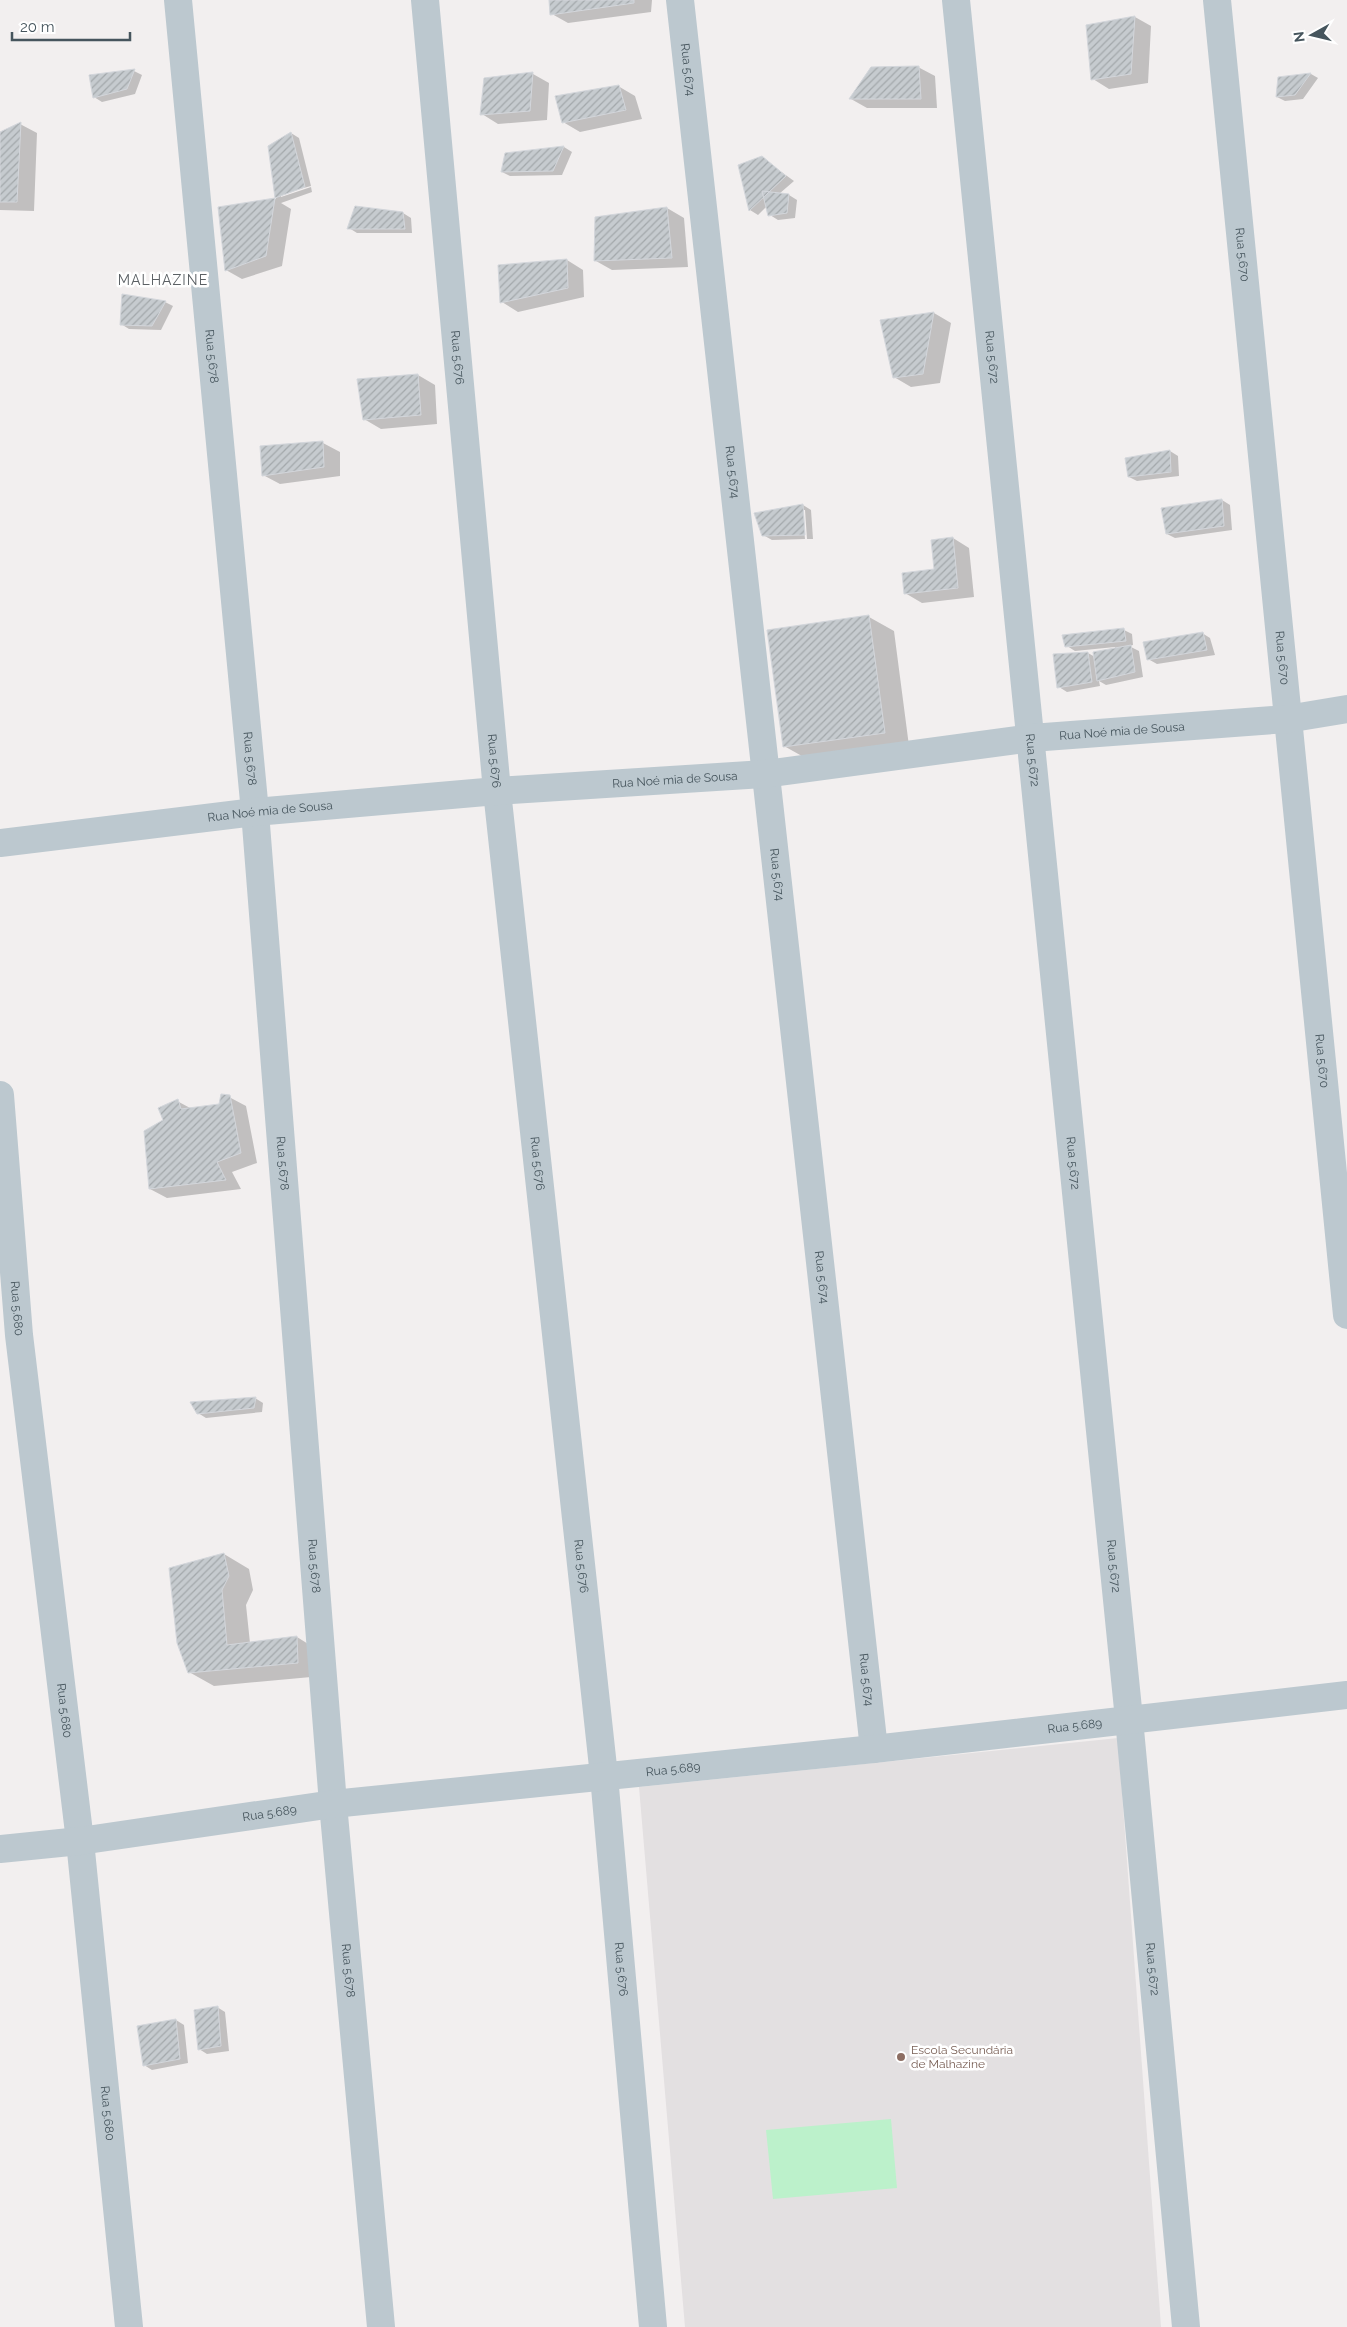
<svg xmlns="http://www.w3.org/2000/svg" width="1347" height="2327" font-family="Raleway,sans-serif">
<defs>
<pattern id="building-hatch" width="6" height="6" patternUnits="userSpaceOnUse" patternTransform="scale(1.25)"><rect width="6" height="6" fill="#c6cbcf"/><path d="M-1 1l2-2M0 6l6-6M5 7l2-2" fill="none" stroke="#a3a8ab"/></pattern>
</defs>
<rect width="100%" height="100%" fill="#f2efef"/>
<path fill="#e3e0e1" d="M1118,1738L1161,2327H685L639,1787Z"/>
<path fill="#bcf1cb" d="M891,2119L897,2188L773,2199L766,2130Z"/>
<path fill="#0003" d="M550,0H652L651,12L568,23L552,14Z
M1135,17L1151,26L1148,83L1109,89L1093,79Z
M918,67L935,76L937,108H867L851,99Z
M134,71L142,75L135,94L102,102L94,97Z
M533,74L549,83L547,120L498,124L482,114Z
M1311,74L1318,78L1303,99L1285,101L1277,97L1279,78Z
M618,86L635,96L642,119L580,132L563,122Z
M20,124L37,133L34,211L0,210V133Z
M291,133L299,138L311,186L281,194V197L311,187L312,192L281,203L291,209L282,266L242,279L226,270L219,208L276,199L269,147Z
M564,147L572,152L562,175L510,176L502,172L506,154Z
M762,158L794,181L779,194L789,195L797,200L795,218L778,220L770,215L767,206L758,215L750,210L739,165Z
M667,208L684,218L688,267L612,270L596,261V218Z
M403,213L411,218L412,233H357L349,228Z
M567,260L583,270L584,297L518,312L502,302Z
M165,302L173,306L161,330L129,329L121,324Z
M934,313L951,323L940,383L911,387L894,377L882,321Z
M418,375L435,385L437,424L381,429L364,419L359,380Z
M323,443L340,452V476L280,484L263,475L262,447Z
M1170,451L1178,456L1179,476L1137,481L1129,477Z
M1222,500L1230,505L1232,530L1175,538L1167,534Z
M803,505L811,510L813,539H807L805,510H802L805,539L772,540L763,535Z
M953,538L969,548L974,597L922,603L905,593L936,570Z
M869,617L894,631L909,746L809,760L784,746Z
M1124,630L1132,634L1133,645L1129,646L1139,651L1143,677L1106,685L1099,681L1100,686L1067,692L1059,687L1054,655L1088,653L1095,657L1115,649V647L1075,651L1067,646Z
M1202,633L1210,638L1215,655L1157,664L1148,659Z
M229,1097L246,1106L257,1163L232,1172L241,1189L167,1198L150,1189L164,1121L177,1101L192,1109L220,1105Z
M255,1398L263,1403L262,1412L206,1418L198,1413Z
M224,1554L249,1569L253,1590L246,1605L250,1643L297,1637L321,1652L322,1676L214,1686L189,1672Z
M217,2007L225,2012L229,2051L207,2054L199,2049Z
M176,2020L184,2025L188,2063L152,2070L144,2065Z"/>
<path fill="url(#building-hatch)" stroke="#d3d6db" d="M549,0H634V3L550,15Z
M1135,16L1131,74L1091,80L1086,25Z
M919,66L921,99H849L871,67Z
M135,69L127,89L93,98L89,75Z
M533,72L530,111L480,115L484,78Z
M1311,73L1295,95L1276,97L1278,77Z
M619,85L626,110L562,123L555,96Z
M21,122L17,202H0V132Z
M291,132L305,187L275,198L268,146Z
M564,146L553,171L501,172L505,153Z
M762,156L786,176L749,211L738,165Z
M762,191L789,194L787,213L768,216Z
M275,198L266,256L225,271L218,207Z
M355,206L403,212L405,229H347Z
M667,207L672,258L594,261L595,217Z
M567,259L568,288L500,303L498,265Z
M122,294L166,301L152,326L120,325Z
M934,312L923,374L893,378L880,320Z
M418,374L421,415L363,420L357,379Z
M323,441L324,467L262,476L260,446Z
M1170,450L1171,472L1128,477L1125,458Z
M1222,499L1224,526L1166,534L1161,508Z
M803,504L805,535L762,536L754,513Z
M953,537L958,588L904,594L902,573L934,569L931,540Z
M869,615L885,733L783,747L767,630Z
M1124,628L1126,641L1065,647L1062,635Z
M1203,632L1207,650L1147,660L1143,642Z
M1131,645L1135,672L1097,681L1093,652Z
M1088,652L1092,682L1057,688L1053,654Z
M221,1094L230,1095L241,1153L217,1162L226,1180L149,1189L144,1131L163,1120L158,1108L178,1099L181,1109L219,1104Z
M256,1397L254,1408L197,1414L190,1402Z
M224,1553L229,1576L222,1590L227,1645L297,1636L298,1663L188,1673L177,1643L169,1568Z
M218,2006L221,2046L198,2050L194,2010Z
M176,2019L180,2059L143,2066L137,2026Z"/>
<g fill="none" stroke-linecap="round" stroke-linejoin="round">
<g stroke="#bcc8cf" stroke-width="28">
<path id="s1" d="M178,0L255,812L333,1804L381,2327"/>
<path id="s2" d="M425,0L497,791L604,1776L653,2327"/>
<path id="s3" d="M680,0L874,1749"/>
<path id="s4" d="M956,0L1129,1719L1186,2327"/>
<path id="s5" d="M1217,0L1347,1315"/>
<path id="s6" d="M0,843L255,812L497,791L765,774L1031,738L1287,719L1347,709"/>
<path id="s7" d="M0,1095L19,1335L80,1841L129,2327"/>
<path id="s8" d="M0,1849L80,1841L333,1804L874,1749L1347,1695"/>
</g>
</g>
<circle fill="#8d6e63" stroke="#fff" stroke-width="2" cx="901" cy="2057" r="5"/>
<g text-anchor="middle" stroke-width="5" stroke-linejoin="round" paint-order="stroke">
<g font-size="12" fill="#46555d" stroke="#fff">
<text dy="4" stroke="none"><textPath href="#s3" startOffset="70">Rua 5.674</textPath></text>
<text dy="4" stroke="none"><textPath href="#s5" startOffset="256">Rua 5.670</textPath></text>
<text dy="4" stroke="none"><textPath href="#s1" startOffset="358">Rua 5.678</textPath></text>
<text dy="4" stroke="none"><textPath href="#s4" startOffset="359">Rua 5.672</textPath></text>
<text dy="4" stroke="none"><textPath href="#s2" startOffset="359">Rua 5.676</textPath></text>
<text dy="4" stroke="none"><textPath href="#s3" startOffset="475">Rua 5.674</textPath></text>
<text dy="4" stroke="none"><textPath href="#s5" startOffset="661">Rua 5.670</textPath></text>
<text dy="4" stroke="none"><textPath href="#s6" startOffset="1128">Rua Noé mia de Sousa</textPath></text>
<text dy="4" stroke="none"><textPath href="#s1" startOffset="762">Rua 5.678</textPath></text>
<text dy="4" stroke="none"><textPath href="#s4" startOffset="764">Rua 5.672</textPath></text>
<text dy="4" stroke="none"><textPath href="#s2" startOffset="764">Rua 5.676</textPath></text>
<text dy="4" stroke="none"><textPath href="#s6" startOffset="678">Rua Noé mia de Sousa</textPath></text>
<text dy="4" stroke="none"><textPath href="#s6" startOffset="272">Rua Noé mia de Sousa</textPath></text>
<text dy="4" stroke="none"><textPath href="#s3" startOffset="880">Rua 5.674</textPath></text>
<text dy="4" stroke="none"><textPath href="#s5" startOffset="1066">Rua 5.670</textPath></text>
<text dy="4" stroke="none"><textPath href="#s1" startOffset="1168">Rua 5.678</textPath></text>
<text dy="4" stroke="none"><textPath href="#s4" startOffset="1169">Rua 5.672</textPath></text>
<text dy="4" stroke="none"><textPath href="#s2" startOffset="1169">Rua 5.676</textPath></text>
<text dy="4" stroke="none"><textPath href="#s3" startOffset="1285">Rua 5.674</textPath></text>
<text dy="4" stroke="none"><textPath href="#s7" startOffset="214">Rua 5.680</textPath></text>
<text dy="4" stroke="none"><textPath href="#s2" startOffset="1574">Rua 5.676</textPath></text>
<text dy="4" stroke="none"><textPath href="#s4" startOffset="1574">Rua 5.672</textPath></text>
<text dy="4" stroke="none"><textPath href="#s1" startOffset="1572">Rua 5.678</textPath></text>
<text dy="4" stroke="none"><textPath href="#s3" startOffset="1690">Rua 5.674</textPath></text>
<text dy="4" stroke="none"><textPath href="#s7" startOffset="619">Rua 5.680</textPath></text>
<text dy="4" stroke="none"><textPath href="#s8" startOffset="1082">Rua 5.689</textPath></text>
<text dy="4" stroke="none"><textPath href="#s8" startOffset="678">Rua 5.689</textPath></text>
<text dy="4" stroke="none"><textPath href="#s8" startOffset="272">Rua 5.689</textPath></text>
<text dy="4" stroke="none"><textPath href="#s2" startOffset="1979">Rua 5.676</textPath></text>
<text dy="4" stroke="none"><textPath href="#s4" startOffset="1979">Rua 5.672</textPath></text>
<text dy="4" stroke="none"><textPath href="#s1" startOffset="1978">Rua 5.678</textPath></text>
<text dy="4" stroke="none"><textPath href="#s7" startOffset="1024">Rua 5.680</textPath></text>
</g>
<g font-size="12" fill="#785e54" stroke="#fff" text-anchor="start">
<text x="911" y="2054">Escola Secundária<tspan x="911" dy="14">de Malhazine</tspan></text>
</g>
<g font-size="14" letter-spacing="1" fill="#5b6064" stroke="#fff">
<text x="163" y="285">MALHAZINE</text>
</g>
</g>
<g transform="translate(1312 35) rotate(262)" stroke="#ffffff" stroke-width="4" paint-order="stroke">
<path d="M0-4L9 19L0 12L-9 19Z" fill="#46555d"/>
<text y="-8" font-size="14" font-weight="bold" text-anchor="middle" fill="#46555d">N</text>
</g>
<path d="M12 32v8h118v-8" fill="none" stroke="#46555d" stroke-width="2.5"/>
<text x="20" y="32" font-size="15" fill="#46555d" stroke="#ffffff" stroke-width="4" paint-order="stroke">20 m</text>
</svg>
